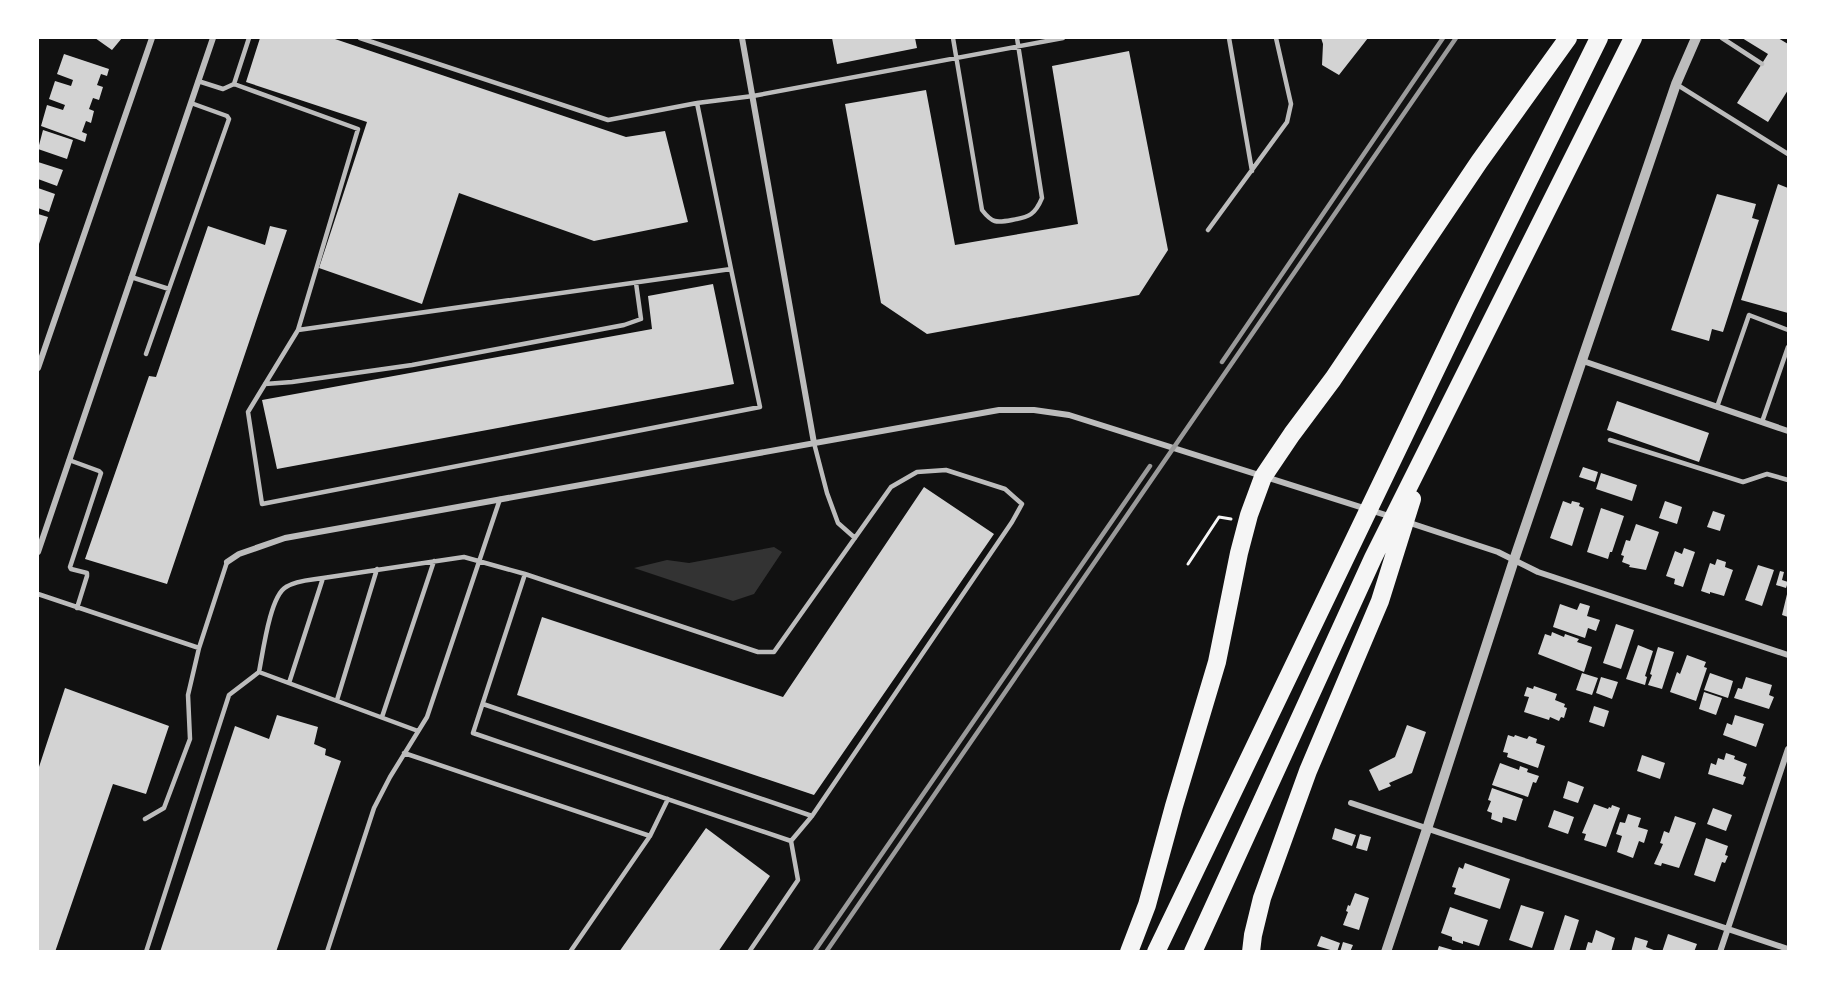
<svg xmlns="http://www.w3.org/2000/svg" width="1826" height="989" font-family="Figtree,sans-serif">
<rect width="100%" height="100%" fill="#111"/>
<path fill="#333" d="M774,547L782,552L754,594L733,601L634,568L667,560L689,563Z"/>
<path fill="#d3d3d3" d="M95,38H122L112,50Z
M260,38H332L626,137L665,131L688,222L594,241L459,193L422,304L319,268L367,122L246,82Z
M832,38H915L917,48L837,64Z
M1321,38H1368L1339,75L1322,65L1323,44Z
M1742,38H1778L1788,44V90L1768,122L1737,103L1768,54Z
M1129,51L1168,250L1139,295L927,334L881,303L845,104L926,90L955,245L1078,224L1052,66Z
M64,54L109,69L107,76L101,74L97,85L103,87L99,100L93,98L89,109L94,111L91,123L86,121L82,132L87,134L85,142L41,126L47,105L63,110L65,105L49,99L55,81L71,86L73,80L57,74Z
M43,130L73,140L67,159L38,149Z
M38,162L63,170L57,186L38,179Z
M1778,184L1788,188V313L1741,300Z
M38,188L55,194L49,212L38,208Z
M1717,194L1756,204L1752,218L1759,220L1723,332L1712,329L1709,341L1671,330Z
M38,214L48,217L38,247Z
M208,226L265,245L270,226L287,230L167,584L85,559L149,376L156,377Z
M713,284L734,384L277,469L262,400L652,329L648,296Z
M1617,401L1709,433L1699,462L1607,430Z
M1583,467L1598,472L1595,482L1579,477Z
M1601,473L1637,485L1632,501L1596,489Z
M924,487L994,534L814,795L517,695L542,617L783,697Z
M1563,501L1571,504L1572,501L1580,503L1579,506L1584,508L1572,546L1550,538Z
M1665,501L1682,507L1677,524L1659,518Z
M1601,508L1624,516L1612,552H1610L1608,559L1587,552Z
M1713,511L1725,515L1720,531L1707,527Z
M1636,524L1659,532L1646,570L1629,567L1630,565L1622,562L1624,556L1621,555L1626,540L1630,541Z
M1684,548L1695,552L1683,587L1674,584L1675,579L1666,576L1675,551L1682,554Z
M1717,559L1726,562L1725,567L1733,570L1724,596L1710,592V594L1701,591L1710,563L1715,565Z
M1758,565L1774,570L1762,606L1745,600Z
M1780,571L1784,572L1782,580L1788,582L1786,588L1776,585Z
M1788,590V617L1782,615Z
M1580,603L1590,606L1587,616L1600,620L1596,631L1588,628L1585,638L1553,627L1560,604L1577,610Z
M1616,624L1634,630L1621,669L1603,663Z
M1552,632L1564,637L1565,634L1579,639L1577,642L1592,647L1584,672L1538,654L1545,634L1551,636Z
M1638,645L1653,651L1645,676L1647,677L1645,685L1626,679Z
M1658,647L1674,652L1662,689L1648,685L1652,675L1650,674Z
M1687,655L1706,662L1704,667L1707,668L1696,701L1670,692L1677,672L1680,674Z
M1582,673L1598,678L1592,695L1576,690Z
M1710,673L1733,681L1728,698L1704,690Z
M1601,677L1618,682L1612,699L1596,693Z
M1746,677L1772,685L1769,695L1774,697L1769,709L1734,698L1738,688L1742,689Z
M1534,686L1557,694L1555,700L1565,704L1564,707L1567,708L1564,718L1561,717L1559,721L1550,717L1549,720L1524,712L1529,697L1524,696L1527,687L1533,689Z
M65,688L169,726L146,794L113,784L55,952H38V770Z
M1704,692L1722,698L1716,715L1699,709Z
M1594,706L1609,711L1604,727L1589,722Z
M277,715L318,727L314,744L326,749L325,755L341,761L276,952H160L235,726L269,739Z
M1735,715L1764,724L1756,747L1723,735L1727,723L1732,725Z
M1407,725L1426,732L1412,773L1389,783L1391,786L1379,791L1369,770L1395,757Z
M1508,735L1514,737L1515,735L1527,739L1529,736L1537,739L1536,743L1545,746L1538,768L1507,757L1508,753L1503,752Z
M1726,753L1735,756L1734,759L1747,764L1743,776L1746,777L1743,785L1708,774L1711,763L1716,765L1718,758L1724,760Z
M1642,755L1665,763L1660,779L1637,771Z
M1500,763L1519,770L1520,766L1528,769L1527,772L1539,776L1536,783L1533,782L1528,797L1492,785Z
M1568,781L1584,787L1578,803L1563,798Z
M1492,788L1523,799L1516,821L1503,817L1502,823L1491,819L1492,813L1487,811L1491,801L1488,800Z
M1594,804L1608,809L1609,807L1611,808L1612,805L1620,808L1606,847L1584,840L1586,834L1582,833Z
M1713,808L1732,815L1726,831L1707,824Z
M1554,810L1574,817L1568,834L1548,827Z
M1628,814L1641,818L1638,827L1648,830L1644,843L1639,841L1633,858L1617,852L1622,836L1616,834L1620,822L1625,823Z
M1675,816L1696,823L1679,868L1662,863L1661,866L1654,864L1663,844L1660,843L1664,831L1669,833Z
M706,828L770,876L718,952H619Z
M1335,828L1356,835L1352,846L1332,839Z
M1360,834L1371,837L1367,851L1356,848Z
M1706,838L1728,846L1725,855L1728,856L1725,863L1722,862L1715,882L1694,875Z
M1465,863L1510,879L1500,909L1454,894L1456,888L1452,887L1459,867L1463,869Z
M1355,893L1369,898L1359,930L1343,925L1348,912L1346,911L1348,905L1350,906Z
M1521,905L1544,912L1532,948L1509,940Z
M1450,907L1488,920L1479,946L1463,941V944L1452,940V937L1441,933Z
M1565,915L1579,920L1569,952H1553Z
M1596,930L1615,938L1611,952H1585L1588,942L1592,943Z
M1668,934L1697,944L1694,952H1662Z
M1321,936L1340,943L1337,952L1317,946Z
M1635,937L1648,941L1646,947L1659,952H1631Z
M1343,942L1353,945L1350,952H1340Z
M1439,946L1456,951L1455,952H1437Z"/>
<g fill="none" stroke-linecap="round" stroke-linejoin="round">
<path stroke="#f5f5f5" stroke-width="3" d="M1188,564L1219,517L1231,519"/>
<path stroke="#bcbcbc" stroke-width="4.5" d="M360,38L608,120L697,103L753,96L1063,38
M953,38L982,210C992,223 996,223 1012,220C1029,217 1035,215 1042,198L1017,38
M1229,38L1252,171
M1722,38L1762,64
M198,81L223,89L234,84L249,38
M234,84L358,129L298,330L731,269L697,103
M1676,84L1788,154
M1208,230L1287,122L1291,104L1276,38
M131,277L169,289
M298,330L248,412L262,504L760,407L731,269
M146,354L229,119L227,116L191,103
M265,384L292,382L412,365L624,325L641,319L636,283
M1717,407L1749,315L1788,330
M1762,422L1788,347
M1610,440L1743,482L1767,474L1788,480
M814,443L827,493L838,523L855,538
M69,460L99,471L101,473L70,567L71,569L87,573V576L77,608
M525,574L758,652H774L891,487L917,472L946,470L1005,489L1022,504L1012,522L812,816L791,841
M38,594L199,648
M259,672C263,652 270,596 286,587C297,580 312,580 323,578L464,557L525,574L473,733L791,841L798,880L749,952
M289,683L323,578
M337,700L377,569
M483,704L812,816
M382,717L434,561
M404,753L650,836
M145,819L164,808L190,739L188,695L199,648L227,562
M146,952L229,695L259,672L418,731
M327,952L374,808L390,777L427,717L500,499
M570,952L650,836L668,799"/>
<path stroke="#bcbcbc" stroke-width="6" d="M742,38L814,443
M1583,361L1788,431
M38,368L152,38
M1407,522L1498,552L1538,572L1788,655
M38,552L213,38
M227,562L239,554L285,538L999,410H1034L1069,415L1392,517
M1351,803L1788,949
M1720,952L1788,749"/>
<path stroke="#bcbcbc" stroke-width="10" d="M1386,952L1427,829L1514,560L1676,84L1696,38"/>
<path stroke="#f5f5f5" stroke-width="18" d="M1129,952L1147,905L1174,806L1217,662L1239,553L1249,515L1263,477L1292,434L1333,379L1479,162L1568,38
M1156,952L1465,309L1599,38
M1193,952L1373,558L1633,38
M1251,952L1253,935L1262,898L1308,771L1380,601L1412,499"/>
<path stroke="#9a9a9a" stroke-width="4.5" d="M1222,362L1443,38
M814,952L1150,466
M826,952L1456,38"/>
</g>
<rect width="1826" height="989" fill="none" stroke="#ffffff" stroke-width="78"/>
</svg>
